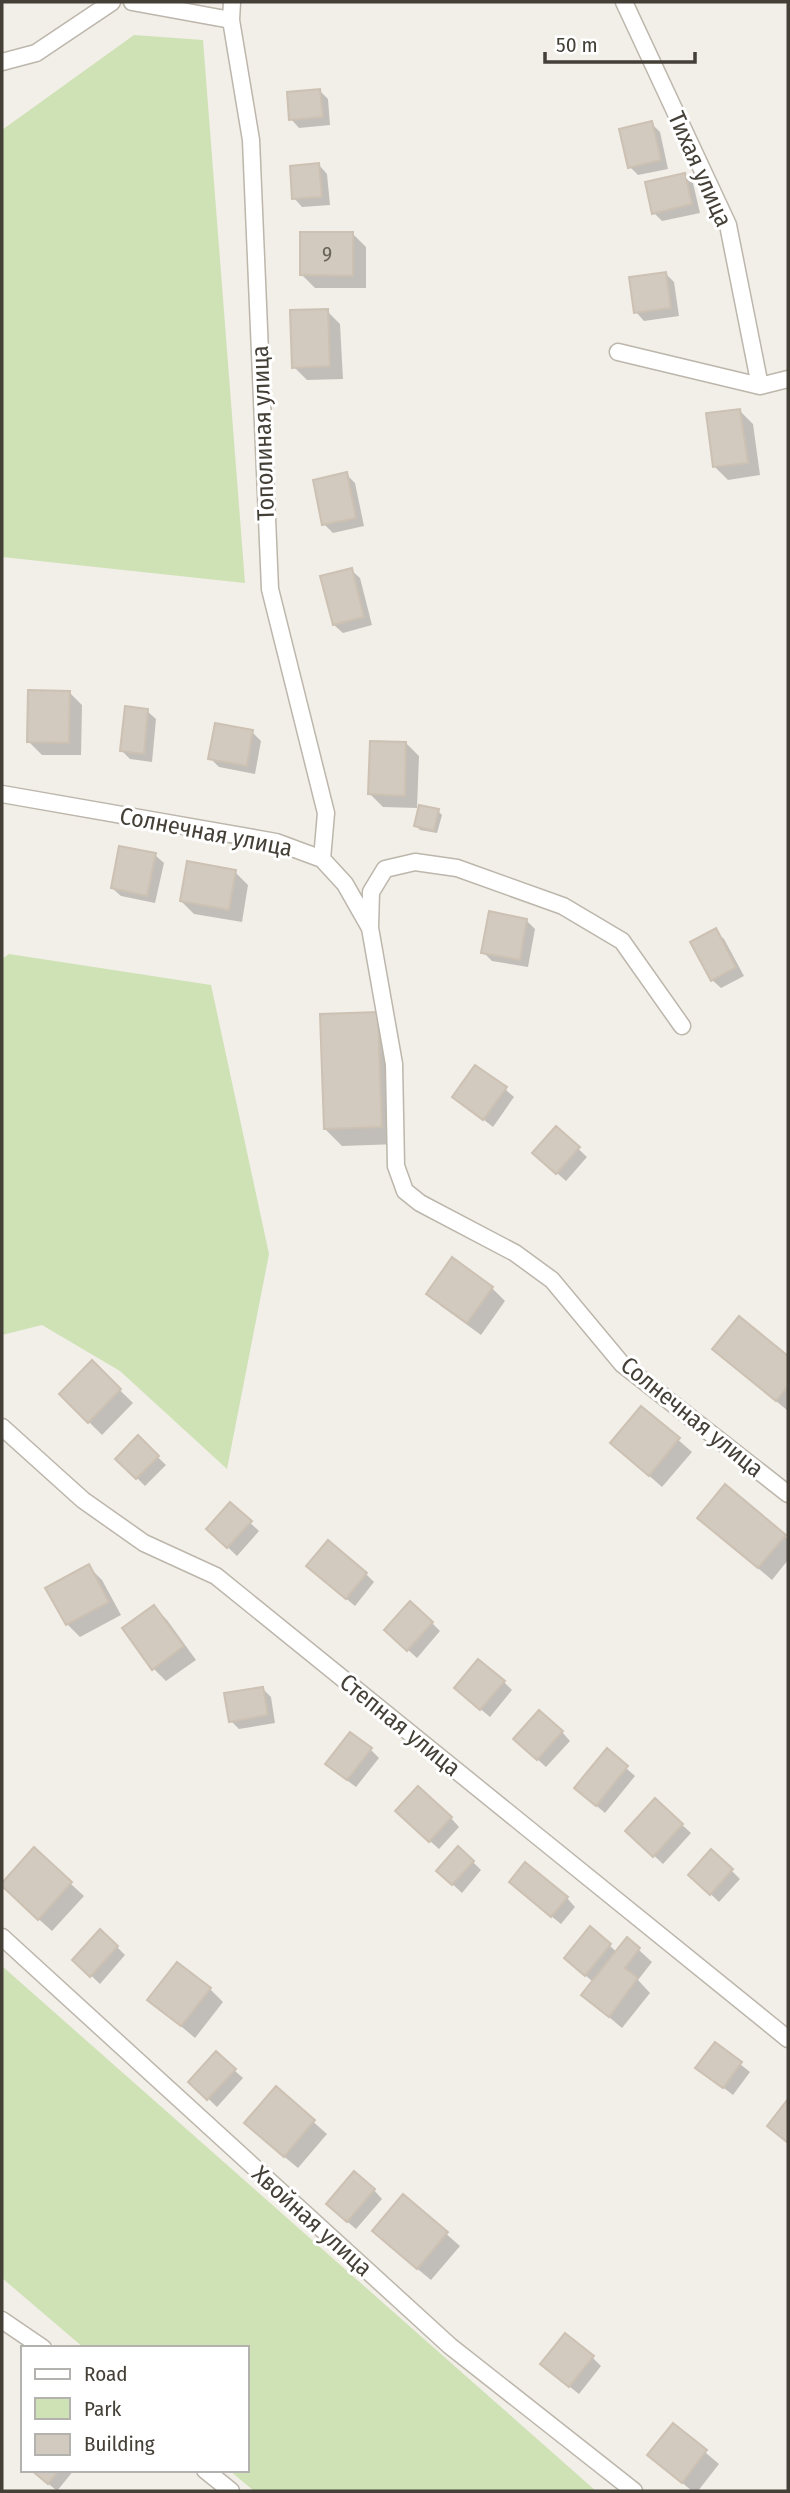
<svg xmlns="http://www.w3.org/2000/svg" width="790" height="2493" font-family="'Fira Sans Condensed',sans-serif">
<rect width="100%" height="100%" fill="#f2eee8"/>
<path fill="#cfe2b5" d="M134,35L203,40L245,583L2,557V130Z
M9,954L211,985L269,1254L227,1469L120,1371L42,1325L2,1335V959Z
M2,1966L596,2491H254L229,2470H247V2348H84L2,2278Z"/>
<path fill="#0003" d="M320,91L328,99L330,125L299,128L291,119Z
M651,123L660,132L668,169L638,175L630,167Z
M319,165L327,174L330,205L302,207L294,198Z
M684,175L693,183L700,213L662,221L654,213Z
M353,234L366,247V288H315L302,275Z
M666,274L674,282L679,316L644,321L636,312Z
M327,311L340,324L343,379L307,380L294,367Z
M740,411L753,424L760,475L728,480L715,467Z
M346,474L355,483L364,526L333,533L324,524Z
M351,570L360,578L372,625L343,633L334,625Z
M69,692L82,705L81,755H42L29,742Z
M147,711L156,719L152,762L130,759L122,751Z
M252,732L261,741L255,774L219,767L210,758Z
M406,743L419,756L417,808L383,807L370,794Z
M438,811L442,815L437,833L420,830L416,826Z
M155,855L164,863L155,903L121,896L112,888Z
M235,872L248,885L242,922L194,914L181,901Z
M526,920L535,929L528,967L492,961L483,952Z
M715,931L724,939L744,976L721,988L712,980Z
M378,1014L395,1031L398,1144L342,1146L325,1129Z
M505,1089L514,1097L493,1127L455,1097Z
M556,1128L587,1157L566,1181L543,1161Z
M492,1288L505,1301L481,1335L441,1306L429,1293Z
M739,1318L788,1358V1411L714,1349Z
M92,1363L133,1403L102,1435L61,1394Z
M642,1408L692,1452L662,1487L612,1443Z
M138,1438L166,1465L145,1486L118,1459Z
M230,1504L259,1531L237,1556L217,1537Z
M713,1530L785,1536L788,1539V1560L772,1580Z
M89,1567L102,1580L121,1615L80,1637L67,1624L48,1589Z
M317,1574H366L374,1582L355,1606Z
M154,1607L167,1620L196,1660L166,1681L153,1668Z
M432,1623L440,1631L417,1658L395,1638Z
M504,1682L512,1690L490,1717L465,1696Z
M262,1688L271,1697L275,1723L239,1729L231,1721Z
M562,1732L570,1741L546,1767L524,1747Z
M371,1750L379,1758L356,1787L336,1772Z
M607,1751L635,1776L605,1813L585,1796Z
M655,1800L691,1833L663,1864L636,1839Z
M451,1818L459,1827L439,1849L406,1820Z
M34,1850L84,1896L52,1931L15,1898Z
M473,1862L481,1870L462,1893L447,1879Z
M731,1870L740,1879L719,1902L691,1875Z
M519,1890L567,1898L575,1907L561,1924Z
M590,1929L617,1952L627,1939L652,1962L638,1980L650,1993L622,2028L583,1995L593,1982L575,1966Z
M117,1947L125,1955L100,1984L75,1960Z
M210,1989L223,2002L195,2038L150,2000Z
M715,2044L750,2072L733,2095L698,2068Z
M234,2070L243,2078L217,2107L199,2090Z
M276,2089L327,2134L298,2168L259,2136Z
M374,2190L382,2199L356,2229L336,2212Z
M404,2197L460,2246L431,2280L387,2244Z
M592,2357L601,2366L579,2394L551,2372Z
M673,2425L719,2464L698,2491H692L649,2455Z
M32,2470H74L57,2491Z"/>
<path fill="#d2cabe" stroke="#ccc1b2" stroke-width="2" d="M320,89L323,117L289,120L287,92Z
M652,121L661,160L628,168L619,129Z
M319,163L322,197L292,199L290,166Z
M685,173L692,204L652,214L645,182Z
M300,232H353V276L300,275Z
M666,272L671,308L634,313L629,277Z
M328,309L330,366L292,368L290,310Z
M740,409L748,463L713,467L706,413Z
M347,472L356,518L322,525L313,480Z
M352,568L364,617L333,625L320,576Z
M28,690L70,691L69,743L27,742Z
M125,706L148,709L144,754L120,751Z
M215,723L253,730L247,766L208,759Z
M370,741L406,742L405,796L368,794Z
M419,805L439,809L434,831L414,826Z
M119,846L156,853L147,896L111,888Z
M187,861L236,870L229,910L180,901Z
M489,911L527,919L520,960L481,953Z
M716,928L736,967L711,981L690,942Z
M378,1012L382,1127L324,1129L320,1014Z
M475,1065L507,1087L483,1120L452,1097Z
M556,1126L580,1147L556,1174L532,1153Z
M452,1257L493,1287L467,1323L426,1294Z
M739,1316L788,1356V1386L776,1401L712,1349Z
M92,1360L121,1389L88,1423L59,1394Z
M641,1406L680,1438L649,1476L610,1443Z
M138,1435L159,1456L136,1479L115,1459Z
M725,1484L786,1535L758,1568L697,1518Z
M230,1502L252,1521L227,1548L206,1529Z
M328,1540L367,1573L346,1599L306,1566Z
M89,1564L109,1602L66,1625L45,1588Z
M410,1601L433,1622L407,1651L384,1630Z
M154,1605L184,1646L152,1670L122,1628Z
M478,1659L505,1681L480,1710L454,1688Z
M263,1687L268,1715L229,1722L224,1693Z
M539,1710L563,1731L537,1760L513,1739Z
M350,1732L372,1748L347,1780L325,1764Z
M607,1748L628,1766L596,1806L574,1788Z
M418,1786L452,1817L429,1842L395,1811Z
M655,1798L683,1824L653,1857L625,1831Z
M458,1846L474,1861L452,1885L436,1871Z
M34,1847L72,1882L38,1920L2,1886V1883Z
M711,1849L733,1869L710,1895L688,1875Z
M525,1862L568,1897L551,1917L509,1882Z
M590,1926L611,1944L585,1976L564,1958Z
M100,1929L118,1946L90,1977L72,1960Z
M627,1937L640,1948L625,1968L638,1978L609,2017L581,1995Z
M177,1962L211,1988L181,2026L147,2000Z
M715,2042L742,2062L723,2088L695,2068Z
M216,2051L236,2069L207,2100L188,2082Z
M276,2086L315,2120L284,2157L244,2123Z
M788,2099V2143L767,2126Z
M354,2171L375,2189L347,2222L326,2204Z
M403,2194L448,2232L417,2269L372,2231Z
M565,2333L594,2356L569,2387L540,2364Z
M673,2423L707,2450L682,2483L647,2455Z
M31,2470H59L48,2484Z"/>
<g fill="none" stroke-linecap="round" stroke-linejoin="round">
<defs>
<path id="minor" d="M132,2L231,20
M232,2L231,20L251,140L270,589L326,813L322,859
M624,2L728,225L760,386
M2,62L36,53L112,2
M618,352L760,386L788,379
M2,794L276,842L322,859L345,884L370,928L394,1064L396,1166L405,1191L420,1203L515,1253L552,1280L622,1364L788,1494
M370,926L371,892L385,869L415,862L457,868L563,906L622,941L682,1026
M2,1427L83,1500L144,1543L216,1576L788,2039
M2,1937L450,2346L634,2491
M2,2320L43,2348
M205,2470L231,2491"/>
</defs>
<use href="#minor" stroke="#bcb6ab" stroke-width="19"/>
<use href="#minor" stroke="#fff" stroke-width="16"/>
</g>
<g text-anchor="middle" stroke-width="6" stroke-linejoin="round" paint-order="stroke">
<g font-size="21" fill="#686259">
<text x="327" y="261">9</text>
</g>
<g font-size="24" fill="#443f37" stroke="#fff">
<text transform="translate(700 169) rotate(66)" y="8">Тихая улица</text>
<text transform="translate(263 433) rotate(-92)" y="8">Тополиная улица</text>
<text transform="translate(206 832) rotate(11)" y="8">Солнечная улица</text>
<text transform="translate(692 1417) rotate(39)" y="8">Солнечная улица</text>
<text transform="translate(400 1725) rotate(39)" y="8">Степная улица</text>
<text transform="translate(312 2221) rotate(42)" y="8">Хвойная улица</text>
</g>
</g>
<rect width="790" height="2493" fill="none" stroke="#443f37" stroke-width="7"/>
<rect x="21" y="2346" width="228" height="126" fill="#ffffff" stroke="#b4b2af" stroke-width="2"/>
<rect x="35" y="2369" width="35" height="10" fill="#ffffff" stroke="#b4b2af" stroke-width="2"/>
<text x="84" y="2381" font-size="21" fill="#443f37">Road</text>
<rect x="35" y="2398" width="35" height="21" fill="#cfe2b5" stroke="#b4b2af" stroke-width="2"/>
<text x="84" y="2416" font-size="21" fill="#443f37">Park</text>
<rect x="35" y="2434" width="35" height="21" fill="#d2cabe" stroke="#b4b2af" stroke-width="2"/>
<text x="84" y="2451" font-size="21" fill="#443f37">Building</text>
<path d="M545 52v10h150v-10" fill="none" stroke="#443f37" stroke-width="3.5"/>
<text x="556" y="52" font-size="21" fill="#443f37" stroke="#ffffff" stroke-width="5" paint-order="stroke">50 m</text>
</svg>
